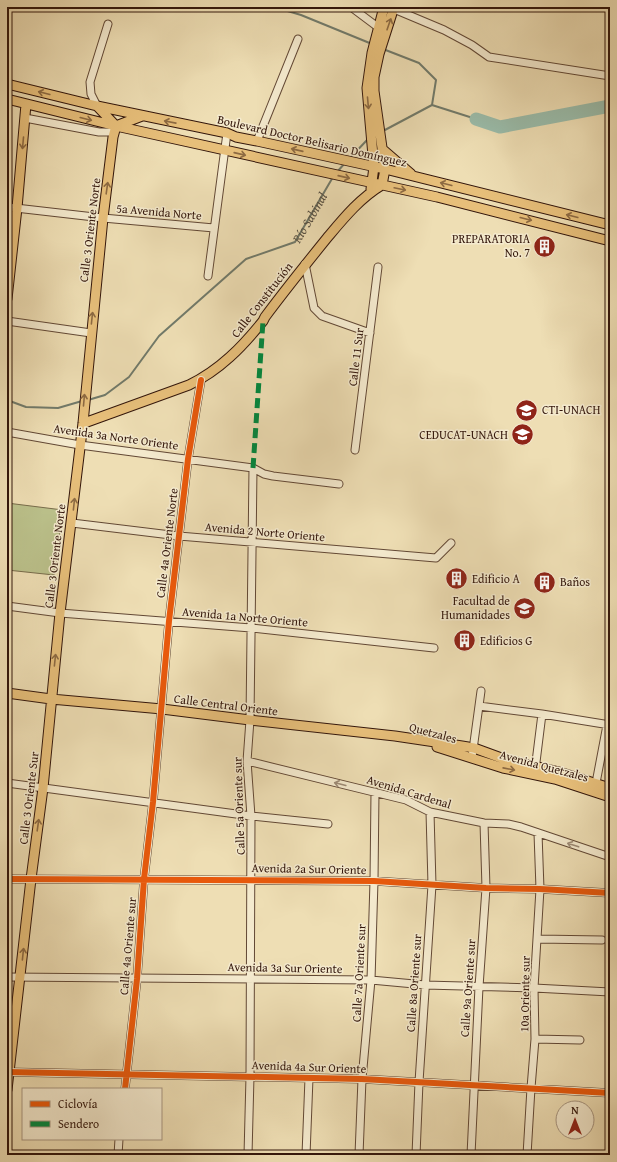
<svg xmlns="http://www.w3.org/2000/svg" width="617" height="1162" font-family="'Gentium Book Plus',serif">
<rect width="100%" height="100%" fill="#eedeb4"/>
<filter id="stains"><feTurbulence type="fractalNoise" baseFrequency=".005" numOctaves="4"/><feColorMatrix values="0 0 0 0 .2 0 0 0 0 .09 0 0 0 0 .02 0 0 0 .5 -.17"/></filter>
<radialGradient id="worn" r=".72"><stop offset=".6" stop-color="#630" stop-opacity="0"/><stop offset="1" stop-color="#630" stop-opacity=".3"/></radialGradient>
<path fill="#bbc18b" stroke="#776c4b" d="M7,503L63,510L54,575L7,570Z"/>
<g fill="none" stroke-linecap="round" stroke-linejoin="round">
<g stroke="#717a6a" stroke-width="2">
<path d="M274,7L301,15L372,44"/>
<path d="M383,49L419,63L436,80L432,105"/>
<path d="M383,131L432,105L476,119"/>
<path d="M349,159L368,139"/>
<path d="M337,172L345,163"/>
<path d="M7,400L26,407L58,408L82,401"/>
<path id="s1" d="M88,400L105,395L129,377L159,336L246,259L295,242L333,177"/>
</g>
<path stroke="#9abcaa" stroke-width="13" d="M476,119L500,127L610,106"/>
<defs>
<path id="minor" d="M351,7L379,28
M394,9L444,30L472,45L489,57L610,76
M97,106L91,94L90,82L108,24
M25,118L99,132H110L116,126
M257,141L298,39
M7,207L103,218L214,228
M305,264L314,308L322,316L370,333
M208,276L227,133
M7,321L91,333
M7,432L80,445L253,468L264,474L273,476L339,484
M355,450L378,267
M72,523L179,536L436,558L451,543
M7,606L60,613L251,628L434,648
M479,706L542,714L610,725
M472,757L481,691
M247,761L406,800L430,812L484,823L508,824L521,827L610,857
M535,770L542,714
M7,783L251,816L328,824
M596,783L607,725
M7,879L374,881L486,888L540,889L610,893
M538,939L602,940
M7,977L371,980L425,985L534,988L610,992
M535,1039L580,1040
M7,1072L362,1079L610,1093
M125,1089L137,979L144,879L153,802L169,621L188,459L201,380
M118,1155L119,1139
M248,1155L250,1076L251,816L247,761L250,720L253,468
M306,1155L309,1078
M359,1155L362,1079L371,980L374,881L375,792
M416,1155L419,1082L432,885L430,812
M471,1155L479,987L486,888L484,823
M527,1155L531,1088L535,1039L534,988L540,889L538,833"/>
<path id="major" d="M7,84L97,106L227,133L236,137L257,141L385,169L610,225
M7,99L116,126L437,197L610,241
M97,106L116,126
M116,126L142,116
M382,149L411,174
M371,189L374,167L367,88L372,53L384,7
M7,299L17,208L26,104
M87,422L189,385C220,370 242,347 263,321L265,317C285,290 306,264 327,238C343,219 360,198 382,185L385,169L374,91V77L379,54L394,7
M7,693L51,699L162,709L250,720L395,736L462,746L474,748L504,759L559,772L610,788
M437,747L503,768L555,779L610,797
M7,1090L31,879L43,788L60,613L83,423L103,218L113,137L116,126"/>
</defs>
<use href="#minor" stroke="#624835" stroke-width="9"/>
<use href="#major" stroke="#33160b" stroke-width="11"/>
<use href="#minor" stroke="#f4eace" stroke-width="7"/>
<use href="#major" stroke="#e7bf7a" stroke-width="9"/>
<path stroke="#00873e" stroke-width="5" stroke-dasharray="10 5" stroke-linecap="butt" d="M253,468L263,321"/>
<defs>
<path id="cycleway" d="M7,879L374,881L486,888L540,889L610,893
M7,1072L362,1079L610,1093
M125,1089L137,979L144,879L153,802L169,621L188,459L201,380"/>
</defs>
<use href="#cycleway" stroke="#f4eace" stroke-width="8"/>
<use href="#cycleway" stroke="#e8590c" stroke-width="6"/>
</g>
<defs><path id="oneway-shaft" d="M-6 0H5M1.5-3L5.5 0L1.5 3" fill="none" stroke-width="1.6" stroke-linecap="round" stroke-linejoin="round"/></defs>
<g stroke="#8d6a42">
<use href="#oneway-shaft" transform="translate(389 24) rotate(-71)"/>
<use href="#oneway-shaft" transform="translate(44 93) rotate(-166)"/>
<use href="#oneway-shaft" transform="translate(368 103) rotate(85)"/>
<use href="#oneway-shaft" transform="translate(86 119) rotate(14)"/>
<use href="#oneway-shaft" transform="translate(170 122) rotate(-169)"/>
<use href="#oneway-shaft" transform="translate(23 143) rotate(95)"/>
<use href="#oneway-shaft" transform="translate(297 150) rotate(-167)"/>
<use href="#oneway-shaft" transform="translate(240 154) rotate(13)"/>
<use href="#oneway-shaft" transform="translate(344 177) rotate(13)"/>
<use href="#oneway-shaft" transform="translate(446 184) rotate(-166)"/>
<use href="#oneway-shaft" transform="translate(107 188) rotate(-82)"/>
<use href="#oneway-shaft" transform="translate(400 189) rotate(12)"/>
<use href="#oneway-shaft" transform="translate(572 216) rotate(-166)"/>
<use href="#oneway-shaft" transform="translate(526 219) rotate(14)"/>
<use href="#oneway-shaft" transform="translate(92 318) rotate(-84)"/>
<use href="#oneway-shaft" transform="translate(84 400) rotate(-85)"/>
<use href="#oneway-shaft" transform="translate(74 504) rotate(-84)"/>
<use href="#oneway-shaft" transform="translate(55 660) rotate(-84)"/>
<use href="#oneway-shaft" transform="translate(509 769) rotate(11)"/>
<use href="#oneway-shaft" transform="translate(38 825) rotate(-82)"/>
<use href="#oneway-shaft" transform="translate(23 954) rotate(-84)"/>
</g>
<g stroke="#9d8b76">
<use href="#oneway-shaft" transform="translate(340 784) rotate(-166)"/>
<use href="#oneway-shaft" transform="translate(573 845) rotate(-162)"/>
</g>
<defs>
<symbol id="building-disc" viewBox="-11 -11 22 22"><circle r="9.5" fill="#8f2418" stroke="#f4eace"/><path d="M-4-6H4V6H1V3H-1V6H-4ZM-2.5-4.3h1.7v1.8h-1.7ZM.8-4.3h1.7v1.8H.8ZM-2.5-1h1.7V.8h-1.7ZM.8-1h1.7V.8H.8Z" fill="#fff"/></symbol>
<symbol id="university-disc" viewBox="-11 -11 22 22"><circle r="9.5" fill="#8f2418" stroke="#f4eace"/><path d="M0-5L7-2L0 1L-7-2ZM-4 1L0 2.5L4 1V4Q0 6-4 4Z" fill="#fff"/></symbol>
<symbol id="school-disc" viewBox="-11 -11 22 22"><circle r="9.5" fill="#8f2418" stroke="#f4eace"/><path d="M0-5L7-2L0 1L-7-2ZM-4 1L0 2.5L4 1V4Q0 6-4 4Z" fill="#fff"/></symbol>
</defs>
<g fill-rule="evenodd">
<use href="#building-disc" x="532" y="234" width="25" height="25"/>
<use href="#university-disc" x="514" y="398" width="25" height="25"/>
<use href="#university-disc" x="510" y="422" width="25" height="25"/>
<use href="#building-disc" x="444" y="566" width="25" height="25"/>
<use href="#building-disc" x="532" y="570" width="25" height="25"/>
<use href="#school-disc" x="512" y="596" width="25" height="25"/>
<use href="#building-disc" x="452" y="628" width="25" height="25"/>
</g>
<g text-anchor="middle" stroke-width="3" stroke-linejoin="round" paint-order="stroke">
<g font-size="12" fill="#33160b" stroke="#f4eace">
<text transform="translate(312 141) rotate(13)" y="4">Boulevard Doctor Belisario Domínguez</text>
<text transform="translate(159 212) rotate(5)" y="4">5a Avenida Norte</text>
<text transform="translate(90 230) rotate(-83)" y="4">Calle 3 Oriente Norte</text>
<text transform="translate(262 300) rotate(-52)" y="4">Calle Constitución</text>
<text transform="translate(356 357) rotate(-83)" y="4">Calle 11 Sur</text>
<text transform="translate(116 437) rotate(8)" y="4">Avenida 3a Norte Oriente</text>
<text transform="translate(265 532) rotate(5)" y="4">Avenida 2 Norte Oriente</text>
<text transform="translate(167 543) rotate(-83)" y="4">Calle 4a Oriente Norte</text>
<text transform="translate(55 556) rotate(-83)" y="4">Calle 3 Oriente Norte</text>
<text transform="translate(245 617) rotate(5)" y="4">Avenida 1a Norte Oriente</text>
<text transform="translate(226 705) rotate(7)" y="4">Calle Central Oriente</text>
<text transform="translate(433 733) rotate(15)" y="4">Quetzales</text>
<text transform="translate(544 766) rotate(15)" y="4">Avenida Quetzales</text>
<text transform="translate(409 792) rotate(17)" y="4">Avenida Cardenal</text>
<text transform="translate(29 798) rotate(-83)" y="4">Calle 3 Oriente Sur</text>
<text transform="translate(239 806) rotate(-92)" y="4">Calle 5a Oriente sur</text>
<text transform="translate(309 869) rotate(1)" y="4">Avenida 2a Sur Oriente</text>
<text transform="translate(128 946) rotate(-85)" y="4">Calle 4a Oriente sur</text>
<text transform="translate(285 968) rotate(1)" y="4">Avenida 3a Sur Oriente</text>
<text transform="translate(359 973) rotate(-87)" y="4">Calle 7a Oriente sur</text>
<text transform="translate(414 983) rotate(-86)" y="4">Calle 8a Oriente sur</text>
<text transform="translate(468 988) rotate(-86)" y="4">Calle 9a Oriente sur</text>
<text transform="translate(525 994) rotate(-89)" y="4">10a Oriente sur</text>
<text transform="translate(309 1067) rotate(2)" y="4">Avenida 4a Sur Oriente</text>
</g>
<g font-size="12" fill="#33160b" stroke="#f4eace" text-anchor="start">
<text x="530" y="243" text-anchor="end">PREPARATORIA<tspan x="530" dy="14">No. 7</tspan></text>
<text x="542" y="414">CTI-UNACH</text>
<text x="508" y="439" text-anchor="end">CEDUCAT-UNACH</text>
<text x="472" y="583">Edificio A</text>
<text x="560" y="586">Baños</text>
<text x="510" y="605" text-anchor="end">Facultad de<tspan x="510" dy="14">Humanidades</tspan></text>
<text x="480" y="645">Edificios G</text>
</g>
<g font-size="13" font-style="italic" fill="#575043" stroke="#f4eace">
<text dy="5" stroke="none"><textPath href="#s1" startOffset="295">Río Sabinal</textPath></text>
</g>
</g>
<rect width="617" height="1162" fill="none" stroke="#eedeb4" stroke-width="24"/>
<rect x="8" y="8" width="601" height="1146" fill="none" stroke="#33160b" stroke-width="2"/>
<rect x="12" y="12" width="593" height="1138" fill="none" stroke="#33160b"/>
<rect x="22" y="1088" width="140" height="52" fill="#f4eace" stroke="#a79580"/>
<rect x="30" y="1101" width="20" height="6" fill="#e8590c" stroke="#a79580"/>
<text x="58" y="1108" font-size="12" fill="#33160b">Ciclovía</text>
<rect x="30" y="1121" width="20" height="6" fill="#00873e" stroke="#a79580"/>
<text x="58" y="1128" font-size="12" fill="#33160b">Sendero</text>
<g transform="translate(575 1120)"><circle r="19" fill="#f4eace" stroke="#a79580"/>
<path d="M0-3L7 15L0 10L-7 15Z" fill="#8f2418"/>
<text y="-6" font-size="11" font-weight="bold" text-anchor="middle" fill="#33160b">N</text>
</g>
<rect width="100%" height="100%" filter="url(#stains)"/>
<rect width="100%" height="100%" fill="url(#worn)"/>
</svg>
